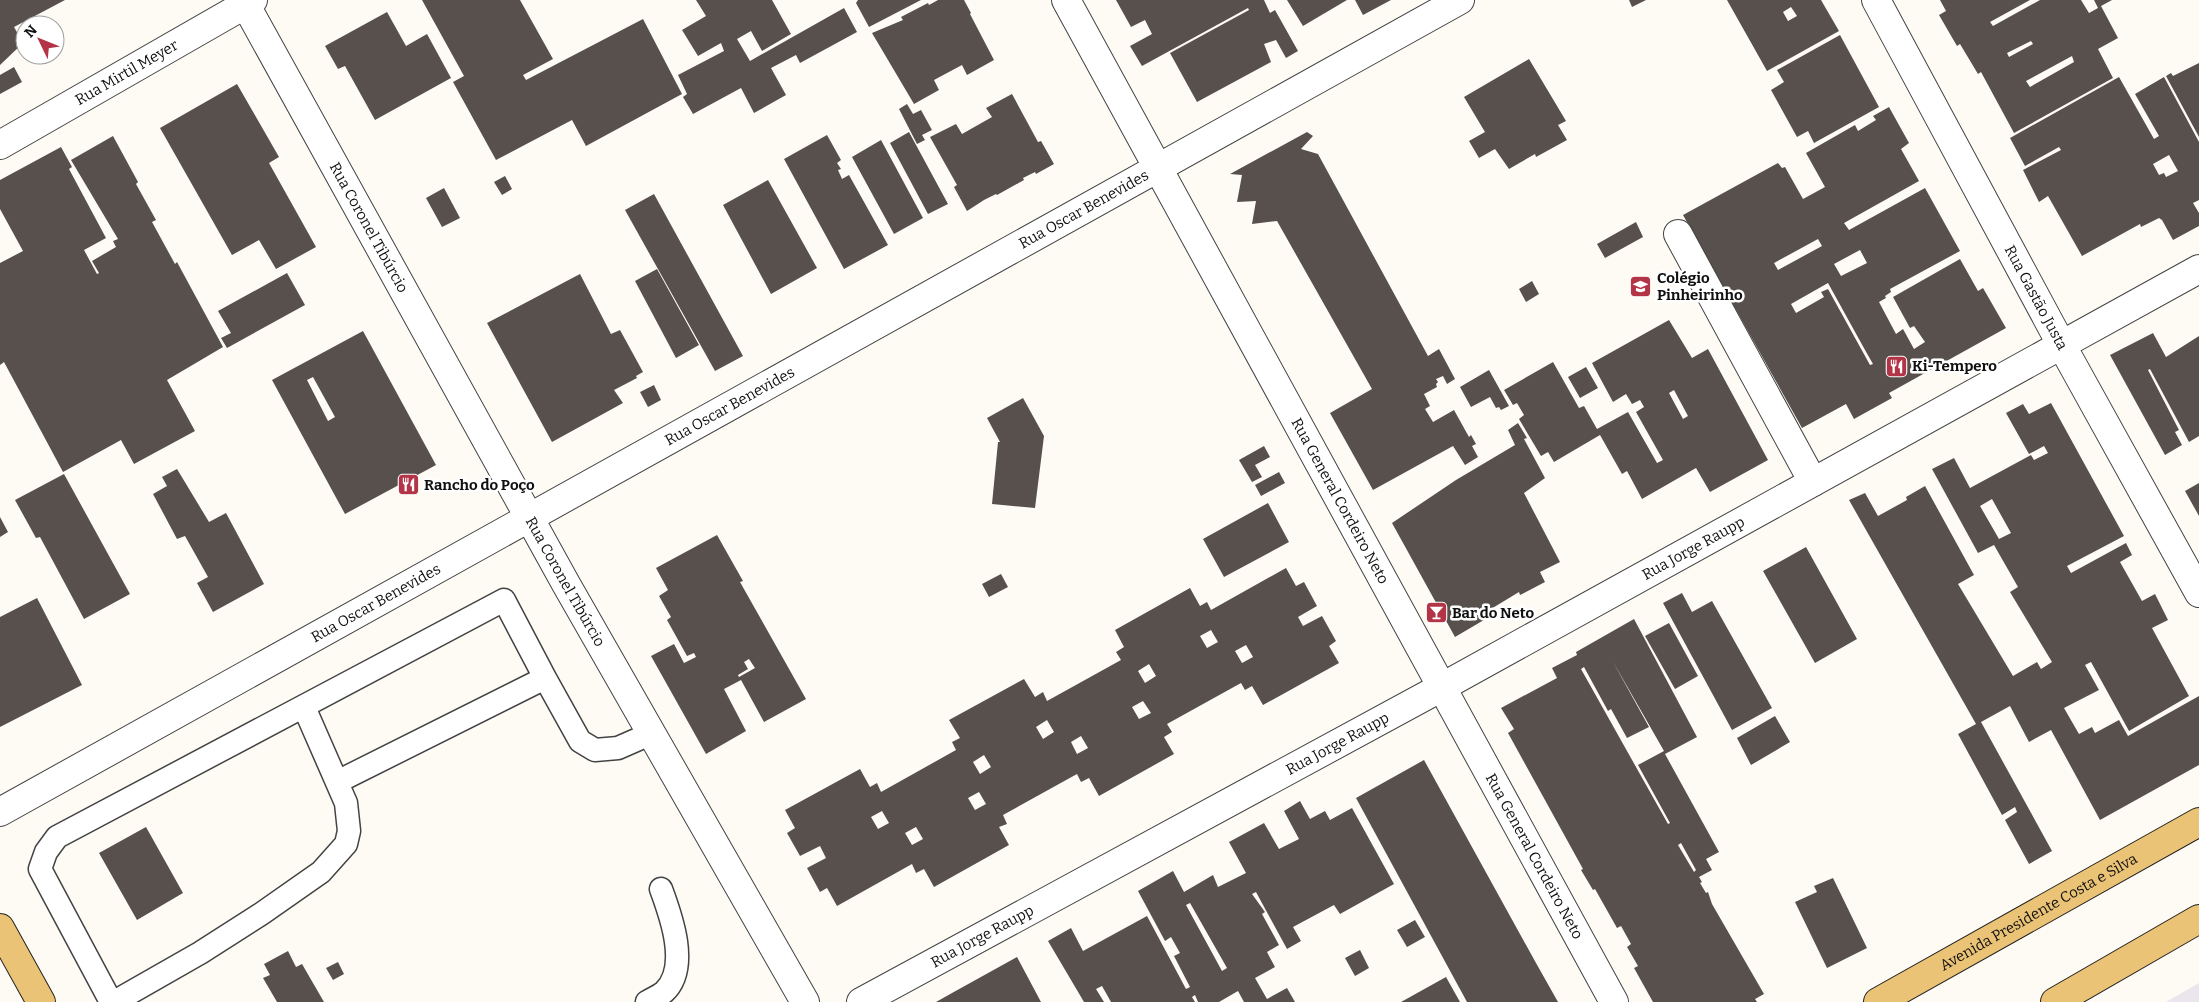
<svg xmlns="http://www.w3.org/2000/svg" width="2199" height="1002" font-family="Bitter,serif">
<rect width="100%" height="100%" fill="#fefbf4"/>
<path fill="#ebe5ed" d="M2199,983V1002H2166Z"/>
<path fill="#57504d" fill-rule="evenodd" d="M0,0H65L14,27L23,43L0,65Z
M422,0H520L553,59L523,75L526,80L643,19L682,94L586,146L572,120L496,160L453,82L464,76Z
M696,0H772L791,34L762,51L751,31L737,39L750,61L844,8L857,32L800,63L796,55L771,68L786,95L754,113L741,88L693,114L683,97L687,94L678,75L724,51L721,43L698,56L682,30L706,16Z
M858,0H921L869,27L856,3Z
M938,0H964L971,13L970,14L994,60L967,75L962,65L934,80L939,90L914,104L872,33L903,20L901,17L928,3L929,5Z
M1116,0H1264L1270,13L1275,10L1298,51L1286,58L1276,40L1264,44L1271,62L1197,102L1170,53L1249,10L1248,8L1142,66L1130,46L1152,34L1145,20L1131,27Z
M1287,0H1347L1303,26Z
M1355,0H1391L1363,15Z
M1629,0H1646L1632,7Z
M1727,0H1821L1839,31L1767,71ZM1791,7L1797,16L1788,21L1783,12Z
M1940,0H2030L1990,22L1993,26L2040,0H2081L2089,13L2098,8L2094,0H2112L2101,6L2118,38L2098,49L2113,78L2014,133L1981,72L1978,74L1960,44L1957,46L1939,15L1946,11ZM2031,41L2033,44L2009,57L2007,53ZM2072,56L2074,62L2030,87L2026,81Z
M387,12L406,46L427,34L451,78L375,120L345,66L338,69L325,46Z
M1840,35L1879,107L1814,143L1808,131L1797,137L1771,90L1784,82L1777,70Z
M1529,59L1566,121L1558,125L1567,140L1536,157L1535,154L1509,169L1495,149L1479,158L1469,141L1485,132L1464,97Z
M2199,63V137L2166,76L2171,73L2173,76Z
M14,67L22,82L0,94V75Z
M2119,77L2154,139L2159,136L2135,94L2164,77L2199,142V200L2193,203L2199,213V226L2173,240L2162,220L2159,218L2141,227L2140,224L2082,256L2048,196L2039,202L2023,170L2061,150L2059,147L2025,166L2010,138ZM2169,155L2178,171L2166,177L2164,173L2159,175L2153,164Z
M237,84L279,157L269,163L316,247L276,269L259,240L232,255L160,128Z
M1012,94L1038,142L1041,141L1054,164L1036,174L1035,172L1023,178L1024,180L997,195L996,194L984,200L967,211L954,187L957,185L930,137L956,124L962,134L992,117L986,108Z
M907,104L913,114L921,110L932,130L922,135L925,140L917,144L899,109Z
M1889,107L1909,143L1901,149L1919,181L1844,223L1849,230L1925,188L1960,251L1890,289L1891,292L1885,296L1886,298L1879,302L1896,334L1903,329L1914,349L1925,342L1914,326L1910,328L1893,297L1960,259L1978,291L1983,288L2006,328L1889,393L1892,398L1854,419L1846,404L1802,428L1683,215L1778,163L1782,168L1785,167L1803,199L1825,187L1806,153L1855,125L1858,131L1876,120L1873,116ZM1818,239L1822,246L1778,270L1774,263ZM1860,250L1867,263L1841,276L1834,264ZM1828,283L1865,350L1873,364L1870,365L1828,289L1821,292L1824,297L1796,313L1791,304Z
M909,132L948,204L928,214L890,143Z
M1307,132L1313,136L1301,149L1318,154L1428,356L1439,349L1455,379L1447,384L1443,376L1436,379L1438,382L1436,384L1437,387L1424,394L1430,406L1425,409L1433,422L1454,410L1469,437L1471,435L1476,444L1472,446L1478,457L1465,465L1453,446L1373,490L1330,413L1372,389L1277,221L1252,224L1256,201L1237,202L1242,175L1230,174Z
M827,135L841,160L837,163L841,169L838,170L842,179L849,175L888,245L844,269L784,159Z
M113,136L138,182L136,184L156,220L152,222L175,264L177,262L223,347L167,380L195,431L134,464L121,440L63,472L4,362L0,365V263L23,251L0,209V180L61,147L72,167L69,169L106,238L84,250L97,274L99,273L92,261L116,247L113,241L118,239L71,160Z
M881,140L923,218L894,234L852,157Z
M505,176L512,189L502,195L494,182Z
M768,180L817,268L771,294L723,205Z
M444,188L460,218L442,227L426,198Z
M654,194L743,356L715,371L625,210Z
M1636,222L1643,237L1605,258L1597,244Z
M657,269L699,345L676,358L635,281Z
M287,273L305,305L227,348L221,338L231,333L218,311Z
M580,274L611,334L620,330L643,372L636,376L637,378L614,390L623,403L552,442L487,323Z
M1532,281L1539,294L1526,302L1519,289Z
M1669,320L1692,358L1708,349L1768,460L1710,492L1696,468L1642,499L1627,471L1622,474L1600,435L1554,462L1548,452L1541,456L1519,419L1524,415L1517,403L1513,405L1504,390L1553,362L1579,408L1584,406L1597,429L1628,412L1657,463L1663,460L1636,412L1644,407L1640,400L1632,404L1626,394L1613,402L1592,363ZM1674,390L1688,416L1683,419L1669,393Z
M363,331L436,465L345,514L272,380ZM313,377L335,417L328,421L307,380Z
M2153,333L2166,357L2199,336V436L2189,442L2150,369L2148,370L2179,430L2175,432L2182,445L2165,455L2110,355Z
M1586,367L1598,388L1580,398L1568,377Z
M1489,370L1509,406L1501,410L1499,407L1496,408L1490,397L1471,407L1460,387Z
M654,385L661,400L648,407L640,392Z
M1023,398L1044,436L1035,508L992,504L998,442H1000L987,418Z
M2051,403L2124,536L2067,566L2071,573L2126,543L2132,555L2120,562L2142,601L2155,594L2168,620L2152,628L2189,696L2129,731L2091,662L2085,665L2099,690L2064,708L2079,734L2092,727L2095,733L2119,720L2128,736L2199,696V765L2100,820L2051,730L2029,742L2010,706L1981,722L2052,851L2029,864L2005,820L2017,812L2015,807L2002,815L1958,734L1976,724L1849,500L1865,493L1878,516L1907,500L1906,497L1925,486L1974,575L1958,584L2013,676L2037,662L2041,669L2052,662L2010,592L2018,587L1994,545L1978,553L1932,469L1954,458L1970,488L2031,455L2034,460L2048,453L2044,446L2029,454L2006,413L2023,404L2029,414ZM1992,499L2011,533L1999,539L1980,506Z
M1518,423L1527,438L1524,439L1545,478L1524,493L1560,562L1540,572L1545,582L1520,595L1519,592L1486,612L1489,617L1455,637L1392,523L1456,480L1515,445L1508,430Z
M1264,446L1270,457L1255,465L1262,477L1252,482L1239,460Z
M177,469L209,522L226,513L264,584L213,612L197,583L208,577L185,536L177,539L153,494L167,486L162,477Z
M1279,472L1285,483L1261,496L1255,485Z
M64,474L130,594L84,619L40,537L36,538L15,500Z
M2199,483V516L2185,491Z
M1268,503L1289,542L1224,577L1203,539Z
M0,517L8,532L0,537Z
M717,535L743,581L740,582L806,699L764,722L741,680L724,689L746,731L706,754L651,656L674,644L684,663L696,657L694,653L687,656L667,620L671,617L659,596L668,590L656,568ZM749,659L755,668L739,677L738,675L748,669L744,662Z
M1806,547L1857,639L1815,663L1763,571Z
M1286,568L1296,586L1304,582L1317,606L1298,617L1303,626L1322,616L1336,641L1329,646L1339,663L1263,705L1252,686L1245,690L1241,683L1167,724L1172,732L1164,737L1174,754L1099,796L1089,778L1081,782L1077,774L1003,815L1007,824L999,827L1009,845L934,887L924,869L916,873L912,864L837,906L827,888L820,892L807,868L826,858L820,846L800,856L787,833L795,828L785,810L860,769L870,787L877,783L881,792L956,750L952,742L960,738L949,720L1024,679L1035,697L1043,692L1047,701L1121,660L1116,652L1124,647L1115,630L1190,588L1200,606L1207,602L1211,610ZM1211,630L1218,642L1207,648L1200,636ZM1246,645L1253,657L1242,663L1235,651ZM1149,664L1156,676L1145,683L1138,671ZM1143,701L1151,713L1139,719L1132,707ZM1047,720L1054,732L1043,739L1036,727ZM1081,736L1088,748L1077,754L1071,742ZM984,755L991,767L980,774L973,762ZM979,792L986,804L975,810L968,798ZM882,811L889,823L878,829L871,817ZM916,827L923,839L912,845L905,833Z
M1001,574L1008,587L989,597L982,584Z
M1682,593L1692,612L1712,601L1772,708L1732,730L1663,603Z
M37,598L82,685L0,727V617Z
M1634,619L1697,737L1665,754L1719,852L1706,859L1712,870L1699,877L1702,882L1700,883L1706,893L1708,892L1712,904L1764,994L1755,999L1757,1002H1653L1634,968L1638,966L1627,947L1631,944L1621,926L1617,928L1595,889L1593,890L1581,870L1583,869L1508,733L1514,729L1501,708L1557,678L1552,668L1577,655L1576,652ZM1612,660L1664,751L1638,765L1670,823L1668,824L1581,669L1584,667L1608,711L1611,709L1627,738L1649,727ZM1681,843L1696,870L1694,872L1678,845Z
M1669,623L1698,676L1675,689L1645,636Z
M1775,716L1790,742L1751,765L1737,738Z
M1424,760L1536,963L1558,1002H1467L1356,798Z
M1300,801L1310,819L1325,811L1330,820L1352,808L1394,884L1340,914L1334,905L1293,927L1301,941L1287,949L1256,892L1252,894L1265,912L1262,914L1279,945L1267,952L1275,967L1255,978L1267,999L1287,988L1295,1002H1244L1238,991L1219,1002H1198L1195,995L1192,997L1195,1002H1111L1102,986L1096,989L1104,1002H1084L1048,941L1071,928L1083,951L1147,916L1186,989L1190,987L1174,956L1180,953L1171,937L1165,941L1138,891L1173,871L1184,892L1213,875L1218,887L1246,873L1229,842L1264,823L1279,849L1299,839L1284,811ZM1190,903L1227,968L1222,971L1186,905Z
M146,827L183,893L137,920L99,853Z
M1833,878L1867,948L1827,968L1795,902L1817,892L1814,886Z
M1415,920L1425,937L1407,947L1397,930Z
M1360,950L1369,968L1355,976L1345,958Z
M288,951L296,967L302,964L324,1002H277L263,978L270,975L264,964Z
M1017,957L1041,1002H936L952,993Z
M338,962L344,974L333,980L326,968Z
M1446,977L1460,1002H1401Z"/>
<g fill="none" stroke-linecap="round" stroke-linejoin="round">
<defs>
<path id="lane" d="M545,678L580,741L595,750L618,748L650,734
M111,1002L40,869L46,852L57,837L504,600L545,678L337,782
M114,1002L200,953L261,914L321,872L346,844L349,831L346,803L304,707
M647,1002C652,999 659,996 664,992C690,968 671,916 661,889"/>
<g id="street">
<path id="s1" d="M243,0L566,584L805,1002"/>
<path id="s2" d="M1066,0L1614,1002"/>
<path id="s3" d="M1876,0L2061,344L2199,593"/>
<path id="s4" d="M0,145L253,0"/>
<path d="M1678,234L1813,482"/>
<path id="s5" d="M0,812L1460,0"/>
<path id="s6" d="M861,1002L1442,687L2199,269"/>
</g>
<g id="primary">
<path d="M0,928L41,1002"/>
<path id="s7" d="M1878,1002L2199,822"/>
<path d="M2055,1002L2199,919"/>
</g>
</defs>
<use href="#lane" stroke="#434343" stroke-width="25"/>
<use href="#street" stroke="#434343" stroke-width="30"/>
<use href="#primary" stroke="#212121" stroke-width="30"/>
<use href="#lane" stroke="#fff" stroke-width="22"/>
<use href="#street" stroke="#fff" stroke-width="28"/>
<use href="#primary" stroke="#ebc376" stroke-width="28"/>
</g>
<defs>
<symbol id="school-square" viewBox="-11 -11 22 22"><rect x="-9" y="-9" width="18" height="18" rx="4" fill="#b33447" stroke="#fff"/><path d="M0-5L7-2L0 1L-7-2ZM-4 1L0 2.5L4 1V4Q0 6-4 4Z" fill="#fff"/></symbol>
<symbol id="restaurant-square" viewBox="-11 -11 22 22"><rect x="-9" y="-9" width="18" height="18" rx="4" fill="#b33447" stroke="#fff"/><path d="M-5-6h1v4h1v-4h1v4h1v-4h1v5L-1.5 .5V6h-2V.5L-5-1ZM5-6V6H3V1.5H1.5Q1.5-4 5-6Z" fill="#fff"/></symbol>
<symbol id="bar-square" viewBox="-11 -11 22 22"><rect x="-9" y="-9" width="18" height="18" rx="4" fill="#b33447" stroke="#fff"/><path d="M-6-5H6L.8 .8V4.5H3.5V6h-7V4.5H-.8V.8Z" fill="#fff"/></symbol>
</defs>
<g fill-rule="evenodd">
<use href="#school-square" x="1628" y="274" width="25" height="25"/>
<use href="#restaurant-square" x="1884" y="354" width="25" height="25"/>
<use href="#restaurant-square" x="396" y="472" width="25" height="25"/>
<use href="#bar-square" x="1424" y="600" width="25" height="25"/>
</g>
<g text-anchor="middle" stroke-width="5" stroke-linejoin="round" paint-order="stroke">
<g font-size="15" fill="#101010" stroke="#fff">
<text dy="5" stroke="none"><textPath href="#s4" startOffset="146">Rua Mirtil Meyer</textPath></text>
<text dy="5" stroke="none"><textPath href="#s5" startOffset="1240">Rua Oscar Benevides</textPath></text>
<text dy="5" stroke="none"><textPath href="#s1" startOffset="260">Rua Coronel Tibúrcio</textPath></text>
<text dy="5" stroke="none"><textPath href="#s3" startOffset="338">Rua Gastão Justa</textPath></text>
<text dy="5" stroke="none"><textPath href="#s5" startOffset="835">Rua Oscar Benevides</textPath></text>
<text dy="5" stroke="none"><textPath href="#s2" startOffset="571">Rua General Cordeiro Neto</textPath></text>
<text dy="5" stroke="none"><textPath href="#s6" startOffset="948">Rua Jorge Raupp</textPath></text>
<text dy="5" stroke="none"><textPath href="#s1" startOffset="665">Rua Coronel Tibúrcio</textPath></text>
<text dy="5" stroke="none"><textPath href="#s5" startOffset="430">Rua Oscar Benevides</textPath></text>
<text dy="5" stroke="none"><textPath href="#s6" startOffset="542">Rua Jorge Raupp</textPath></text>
<text dy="5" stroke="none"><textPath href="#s2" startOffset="976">Rua General Cordeiro Neto</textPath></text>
<text dy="5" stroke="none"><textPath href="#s7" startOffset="184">Avenida Presidente Costa e Silva</textPath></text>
<text dy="5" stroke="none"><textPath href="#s6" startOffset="138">Rua Jorge Raupp</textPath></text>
</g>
<g font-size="15" font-weight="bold" fill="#101010" stroke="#fff" text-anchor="start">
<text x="1657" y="283">Colégio<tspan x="1657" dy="17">Pinheirinho</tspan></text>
<text x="1912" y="371">Ki-Tempero</text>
<text x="424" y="490">Rancho do Poço</text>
<text x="1452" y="618">Bar do Neto</text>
</g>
</g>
<g transform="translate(40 40) rotate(313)"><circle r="24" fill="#ffffff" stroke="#9f9f9f"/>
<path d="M0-4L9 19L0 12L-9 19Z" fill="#b33447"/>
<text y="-8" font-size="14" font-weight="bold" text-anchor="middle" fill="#101010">N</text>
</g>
</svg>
